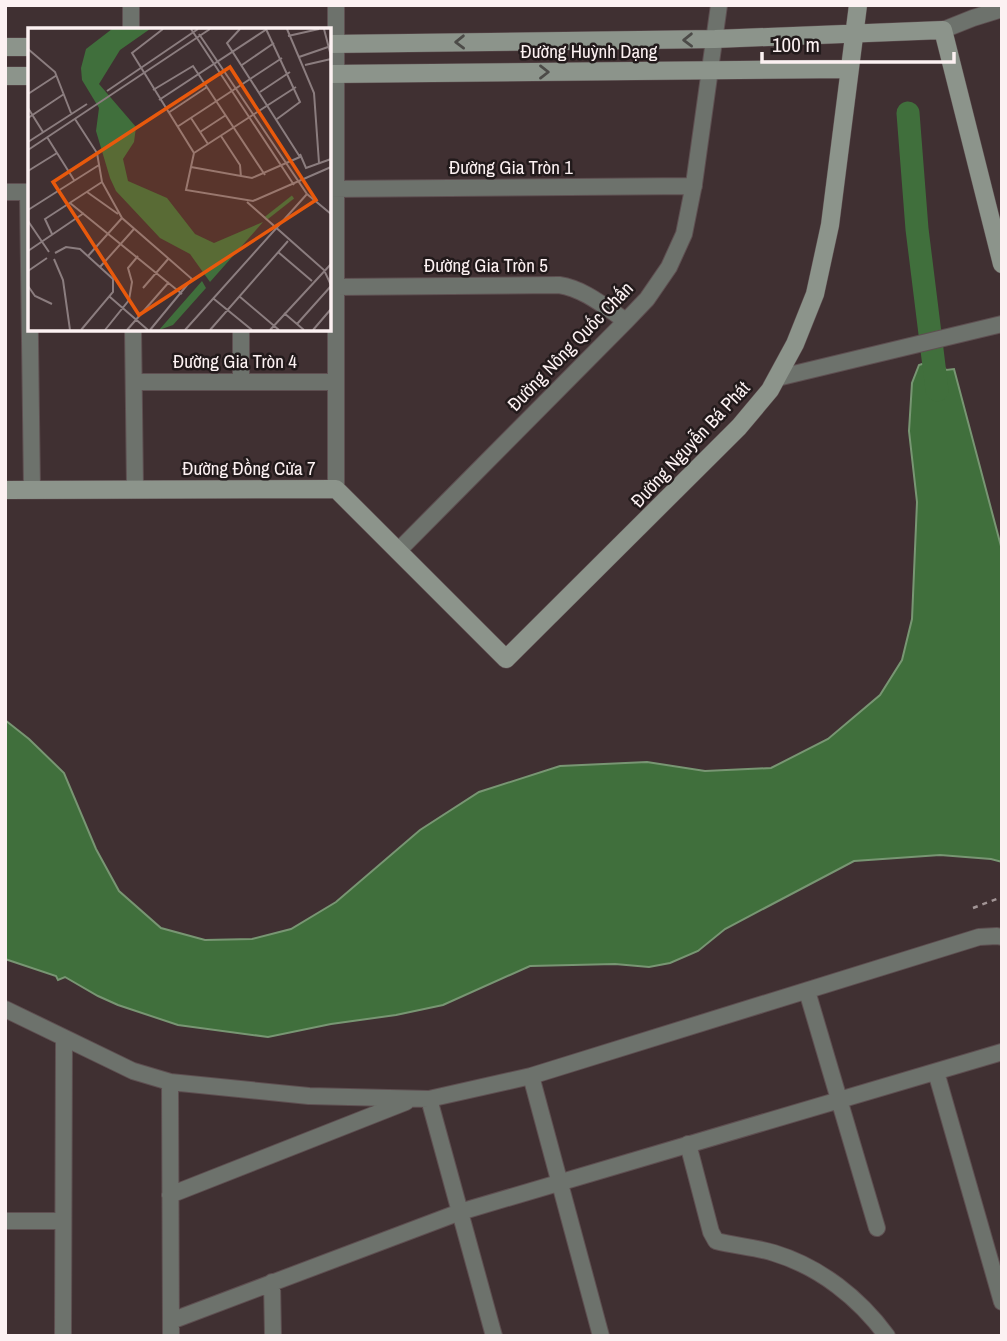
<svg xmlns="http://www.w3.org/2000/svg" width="1007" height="1341" font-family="'Archivo Narrow',sans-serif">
<rect width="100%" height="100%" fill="#403032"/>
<path fill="#406f3c" stroke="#789673" stroke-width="2" d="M937,359L946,370L954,369L1002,550V862L991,859L940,855L854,861L725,929L698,951L670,963L649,967L615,964L530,966L443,1005L396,1015L331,1024L268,1037L178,1025L118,1005L98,996L65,977L58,980L56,976L5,959V720L29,739L64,773L96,849L119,891L161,928L205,940L252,939L291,929L336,902L420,830L479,792L560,766L647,762L705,771L771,768L828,739L880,695L902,660L912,619L917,502L909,431L912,383L919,365Z"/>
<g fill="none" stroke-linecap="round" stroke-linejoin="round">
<path stroke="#406f3c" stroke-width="23" d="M908,113L917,229L937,390"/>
<defs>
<path id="street" d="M131,5V30
M943,30L973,18L1002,9
M329,189L694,186
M5,192H30
M28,192L32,490
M336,287L559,285C585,289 605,307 626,321
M133,329L135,489
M777,378L1002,324
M134,382H336
M241,382V329
M336,489V5
M398,551L626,321L647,299L669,267L684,234L694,184L719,5
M807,991L877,1228
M5,1009L133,1071L170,1082L309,1096L429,1099L531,1076L979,937L997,936L1002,937
M936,1072L1002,1302
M531,1076L601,1336
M170,1082L171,1336
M429,1099L494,1336
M688,1144L711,1232L716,1241C735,1246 755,1247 774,1253C820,1267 859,1298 887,1336
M170,1195L406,1102
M5,1221H63
M272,1282L273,1336
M171,1321L460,1212L1002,1052
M63,1336L64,1039"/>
<path id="secondary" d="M329,44L715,39L943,30L1002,264
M5,47H30
M329,74L849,69
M5,76H30
M5,490L336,489L506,659L739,427L770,390L795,344L815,294L830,225L858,5"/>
</defs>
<use href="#street" stroke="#5e4f51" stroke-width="18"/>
<use href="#secondary" stroke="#5e4f51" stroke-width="19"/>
<path stroke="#a29596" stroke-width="2.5" stroke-dasharray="5 5" stroke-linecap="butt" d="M973,908L1002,897"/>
<use href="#street" stroke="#6d726c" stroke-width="16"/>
<use href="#secondary" stroke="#8c948b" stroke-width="18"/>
</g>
<defs><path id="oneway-chevron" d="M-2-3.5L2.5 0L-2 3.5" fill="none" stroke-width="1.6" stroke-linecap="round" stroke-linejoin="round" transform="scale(1.75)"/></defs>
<g stroke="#4c4b48">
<use href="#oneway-chevron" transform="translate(688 40) rotate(179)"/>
<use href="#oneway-chevron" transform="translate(460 42) rotate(179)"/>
<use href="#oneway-chevron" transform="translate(544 72)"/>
</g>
<g text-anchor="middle" stroke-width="5" stroke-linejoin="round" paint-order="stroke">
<g font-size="19" fill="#fcf1f2" stroke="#221a1b">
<text x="589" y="58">Đường Huỳnh Dạng</text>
<text x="511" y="174">Đường Gia Tròn 1</text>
<text x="486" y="272">Đường Gia Tròn 5</text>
<text transform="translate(570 346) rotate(-46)" y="7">Đường Nông Quốc Chấn</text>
<text x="235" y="368">Đường Gia Tròn 4</text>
<text transform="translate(690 444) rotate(-47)" y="7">Đường Nguyễn Bá Phát</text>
<text x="249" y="475">Đường Đồng Cửa 7</text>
</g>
</g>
<g transform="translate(28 28)">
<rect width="303" height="303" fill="#403032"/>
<path d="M84,1H122L92,22L71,56L108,99L106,114L95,131L100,153L139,170L167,206L186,215L235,194L182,254L162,226L132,210L88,163L82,150L68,103L71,80L54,52L53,40L58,21ZM174,253L178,260L145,297L131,302Z" fill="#406f3c"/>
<path fill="none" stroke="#406f3c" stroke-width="3.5" d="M237,191L265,169"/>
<path fill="none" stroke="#8b7d7f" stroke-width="2" d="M135,1L104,25L166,125L158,162L225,173L303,139M163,1L266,157M238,1L272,74L249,91M259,1L286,65L291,135M296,1L303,28M171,6L279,166L303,186M260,8L291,1M0,21L27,44L43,85M271,29L303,18M214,37L246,15M277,37L303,31M125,62L165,38L237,147M79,63L170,1M232,64L262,44M0,66L29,47M131,72L239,1M0,80L15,104M140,85L179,59M0,90L36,66M163,90L180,116M47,91L69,125L74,154L94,190L164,251L122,302M149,99L254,30M172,104L198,87M193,108L212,137L213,149M19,109L46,152M0,114L59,76M0,122L182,1M166,125L268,59M272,126L278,140L303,131M163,139L224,150L272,129L199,15L212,1M0,143L29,125M59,164L90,186M219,174L296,242L303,257M42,175L154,266M0,182L71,137M0,193L21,224M24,206L17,191L74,154M0,223L56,185M250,224L284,253M27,225L38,219L52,221L85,251V264L53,302M60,228L94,190M26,231L35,252L42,302M72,239L106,201M0,243L19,230M0,258L7,268L24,276M115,260L141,230M211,268L251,302M82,269L120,302M186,271L224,302M256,285L276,302M269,296L303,258M77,302L101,272L104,254L100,240L110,228M99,302L141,254M157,302L279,166M182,302L260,213M242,302L303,236M285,302L303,281"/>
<path fill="#e8590c" fill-opacity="0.15" stroke="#e8590c" stroke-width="3.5" d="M202,39L288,172L111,287L25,154Z"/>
<rect width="303" height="303" fill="none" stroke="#fcf1f2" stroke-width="3.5"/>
</g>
<rect width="1007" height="1341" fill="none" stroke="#fcf1f2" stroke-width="14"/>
<path d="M762 52v10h192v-10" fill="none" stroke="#fcf1f2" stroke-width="3.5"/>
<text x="772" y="52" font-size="21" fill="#fcf1f2" stroke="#221a1b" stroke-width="5" paint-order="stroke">100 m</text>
</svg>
